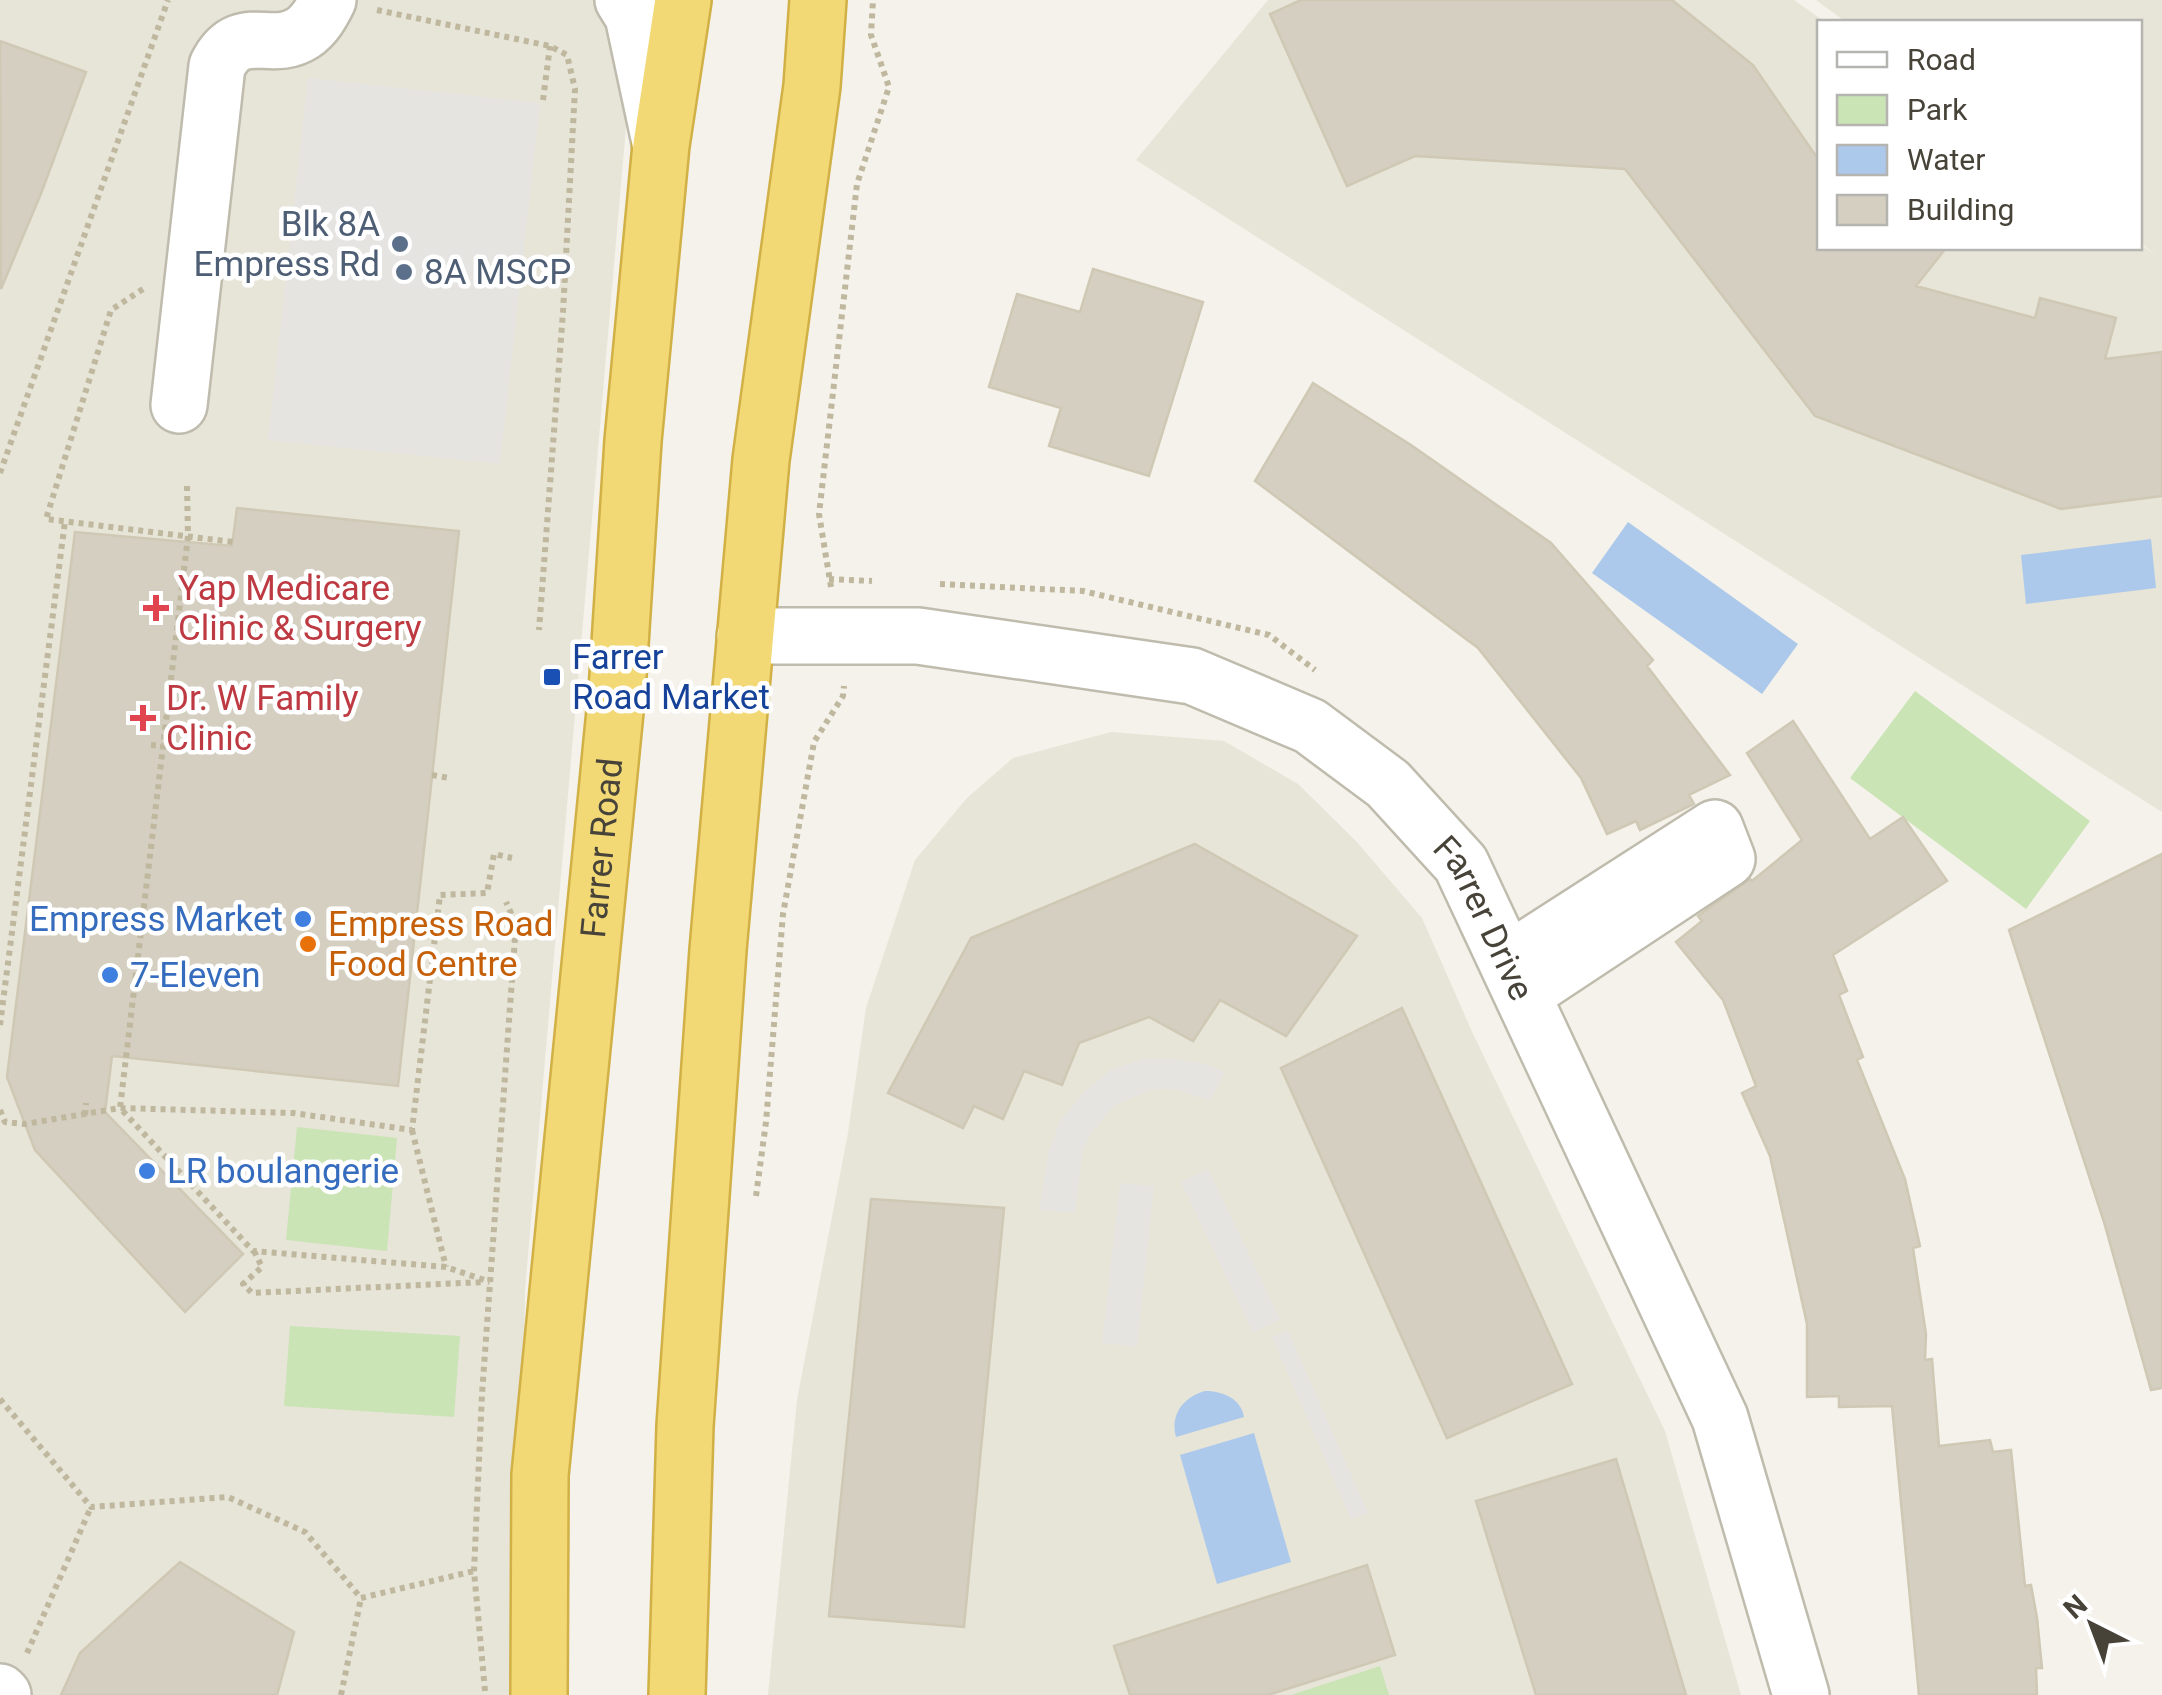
<svg xmlns="http://www.w3.org/2000/svg" width="2162" height="1695" font-family="Roboto,sans-serif">
<rect width="100%" height="100%" fill="#f4f2ea"/>
<path fill="#e7e4d8" d="M0,0H637L525,1290L519,1695H0Z
M1268,0H1794L1825,22H1820V248H2140V244L2156,256L2140,242V22H1846L1816,0H2162V812L1136,160Z
M1111,732L1224,741L1298,784L1356,841L1422,918L1473,1034L1665,1431L1741,1695H768L797,1400L848,1133L866,1008L915,860L967,798L1013,758Z"/>
<path fill="#cae4b6" d="M1915,691L2090,821L2026,909L1850,778Z
M297,1127L397,1138L387,1251L286,1240Z
M290,1326L460,1336L454,1417L284,1406Z
M1380,1666L1389,1695H1291Z"/>
<path fill="#e6e4e1" d="M308,78L540,103L500,464L268,440Z
M1170,1058L1201,1063L1225,1072L1210,1101L1174,1089H1153L1115,1105L1089,1136L1082,1155L1075,1213L1039,1210L1049,1150L1060,1121L1083,1093L1109,1071L1143,1059Z
M1208,1169L1280,1319L1253,1333L1181,1182Z
M1120,1183L1154,1186L1137,1347L1102,1343Z
M1288,1331L1368,1513L1351,1519L1272,1337Z"/>
<path fill="#acc9eb" d="M1628,522L1798,644L1762,694L1592,573Z
M2151,539L2156,588L2026,604L2021,555Z
M1205,1391C1222,1391 1241,1398 1244,1417L1176,1437C1170,1415 1183,1397 1205,1391Z
M1254,1433L1291,1562L1217,1584L1180,1455Z"/>
<path fill="#d4cfc0" stroke="#cfc8b4" stroke-width="2.5" d="M1301,0H1672L1753,65L1820,162V248H1946L1916,286L2035,318L2040,298L2116,318L2105,359L2162,352V496L2061,509L1815,416L1625,169L1415,156L1347,186L1270,14Z
M0,41L86,72L42,191L1,289Z
M1093,269L1203,302L1149,476L1049,446L1061,408L989,387L1017,294L1080,312Z
M1313,383L1411,445L1551,543L1653,660L1647,666L1730,775L1689,795L1694,804L1640,830L1636,821L1607,834L1581,778L1478,648L1255,481Z
M237,508L459,531L398,1086L112,1056L105,1112L243,1254L185,1312L35,1150L7,1077L75,532L232,546Z
M1793,721L1870,839L1903,817L1947,881L1833,955L1847,991L1839,995L1863,1057L1857,1060L1905,1179L1920,1246L1913,1248L1926,1334L1925,1360L1932,1359L1939,1446L1990,1440L1993,1452L2011,1450L2025,1586L2031,1585L2037,1618L2042,1668H2036L2037,1695H1919L1892,1406L1839,1407V1396L1807,1397V1324L1770,1156L1742,1093L1756,1086L1723,1000L1676,942L1702,921L1698,916L1750,879L1752,881L1802,840L1747,753Z
M1195,844L1357,936L1286,1036L1220,1000L1193,1041L1149,1017L1079,1043L1062,1085L1024,1071L1003,1119L974,1106L963,1128L888,1093L971,938Z
M2162,854V1388L2151,1390L2104,1222L2009,930Z
M1402,1008L1572,1384L1447,1438L1281,1068Z
M871,1199L1004,1208L964,1627L829,1616Z
M1616,1459L1686,1695H1536L1476,1501Z
M180,1562L294,1632L277,1695H61L80,1653Z
M1367,1565L1395,1655L1268,1695H1130L1114,1646Z"/>
<g fill="none" stroke-linecap="round" stroke-linejoin="round">
<defs>
<g id="minor">
<path d="M623,0L633,16L660,142"/>
<path d="M179,405L217,66C240,20 271,54 303,33C315,25 322,12 328,0"/>
<path id="s1" d="M745,636H918L1192,676L1310,726L1388,784L1461,864L1720,1418L1801,1695"/>
<path d="M1508,961L1715,828L1727,859L1523,994"/>
<path d="M0,1692L3,1695"/>
</g>
<g id="highway">
<path id="s2" d="M539,1695L540,1475L617,691L633,441L661,145L683,0"/>
<path d="M677,1695L685,1426L718,950L761,460L812,86L818,0"/>
</g>
</defs>
<use href="#minor" stroke="#bfbbad" stroke-width="60"/>
<use href="#highway" stroke="#d1b046" stroke-width="60"/>
<path stroke="#bfb89f" stroke-width="6" stroke-dasharray="5 5" stroke-linecap="butt" d="M377,10L550,46L567,55L575,89L563,312L539,630
M543,100L550,46
M143,289L111,310L46,519L233,542
M0,473L168,0
M187,486L188,536L120,1108L253,1251L446,1267L490,1282
M829,579L872,581
M940,584L1083,591L1269,635L1315,670
M831,587L819,514L857,184L889,87L871,35L873,0
M151,745L163,746
M432,775L449,778
M0,1025L65,521
M0,1110L5,1122L25,1124L120,1108L293,1113L412,1130L440,895L487,893L494,854L512,858
M85,1115L86,1103
M412,1130L446,1267
M756,1196L766,1122L783,914L814,742L843,696L844,686
M254,1251L262,1267L243,1284L252,1293L484,1282
M0,1399L91,1507L228,1497L305,1532L361,1598
M361,1598L474,1571
M27,1653L91,1507
M485,1691L474,1571L482,1394L516,924L506,902
M341,1695L361,1598"/>
<use href="#minor" stroke="#fff" stroke-width="55"/>
<use href="#highway" stroke="#f2d976" stroke-width="55"/>
</g>
<g fill="#5c6f8a" stroke="#fff" stroke-width="4">
<circle cx="400" cy="244" r="10"/>
<circle cx="404" cy="272" r="10"/>
</g>
<g fill="#e0444e" stroke="#fff" stroke-width="4">
<path d="M151 593h10v10h10v10h-10v10h-10v-10h-10v-10h10z"/>
<path d="M138 703h10v10h10v10h-10v10h-10v-10h-10v-10h10z"/>
</g>
<rect fill="#1a4fb4" stroke="#fff" stroke-width="4" x="542" y="667" width="20" height="20" rx="5"/>
<g fill="#3f7fe0" stroke="#fff" stroke-width="4">
<circle cx="303" cy="919" r="10"/>
<circle cx="110" cy="975" r="10"/>
<circle cx="147" cy="1171" r="10"/>
</g>
<circle fill="#e8710a" stroke="#fff" stroke-width="4" cx="308" cy="944" r="10"/>
<g text-anchor="middle" stroke-width="9" stroke-linejoin="round" paint-order="stroke">
<g font-size="35" fill="#4e5e75" stroke="#fff" text-anchor="end">
<text x="380" y="236">Blk 8A<tspan x="380" dy="40">Empress Rd</tspan></text>
<text x="424" y="284" text-anchor="start">8A MSCP</text>
</g>
<g font-size="35" fill="#be3a42" stroke="#fff" text-anchor="start">
<text x="178" y="600">Yap Medicare<tspan x="178" dy="40">Clinic &amp; Surgery</tspan></text>
<text x="166" y="710">Dr. W Family<tspan x="166" dy="40">Clinic</tspan></text>
</g>
<g font-size="35" fill="#164399" stroke="#fff" text-anchor="start">
<text x="572" y="669">Farrer<tspan x="572" dy="40">Road Market</tspan></text>
</g>
<g font-size="35" fill="#474339" stroke="#fff">
<text dy="12" stroke="none"><textPath href="#s2" startOffset="850">Farrer Road</textPath></text>
<text dy="12" stroke="none"><textPath href="#s1" startOffset="842">Farrer Drive</textPath></text>
</g>
<g font-size="35" fill="#366cbe" stroke="#fff" text-anchor="start">
<text x="283" y="931" text-anchor="end">Empress Market</text>
<text x="130" y="987">7-Eleven</text>
<text x="167" y="1183">LR boulangerie</text>
</g>
<g font-size="35" fill="#c56008" stroke="#fff" text-anchor="start">
<text x="328" y="936">Empress Road<tspan x="328" dy="40">Food Centre</tspan></text>
</g>
</g>
<rect x="1817" y="20" width="325" height="230" fill="#ffffff" stroke="#b5b4b0" stroke-width="2.5"/>
<rect x="1837" y="52" width="50" height="15" fill="#ffffff" stroke="#b5b4b0" stroke-width="2.5"/>
<text x="1907" y="70" font-size="30" fill="#474339">Road</text>
<rect x="1837" y="95" width="50" height="30" fill="#cae4b6" stroke="#b5b4b0" stroke-width="2.5"/>
<text x="1907" y="120" font-size="30" fill="#474339">Park</text>
<rect x="1837" y="145" width="50" height="30" fill="#acc9eb" stroke="#b5b4b0" stroke-width="2.5"/>
<text x="1907" y="170" font-size="30" fill="#474339">Water</text>
<rect x="1837" y="195" width="50" height="30" fill="#d4cfc0" stroke="#b5b4b0" stroke-width="2.5"/>
<text x="1907" y="220" font-size="30" fill="#474339">Building</text>
<g transform="translate(2092 1625) rotate(318)" stroke="#ffffff" stroke-width="8" paint-order="stroke">
<path d="M0-8L18 38L0 25L-18 38Z" fill="#474339"/>
<text y="-15" font-size="28" font-weight="bold" text-anchor="middle" fill="#474339">N</text>
</g>
</svg>
